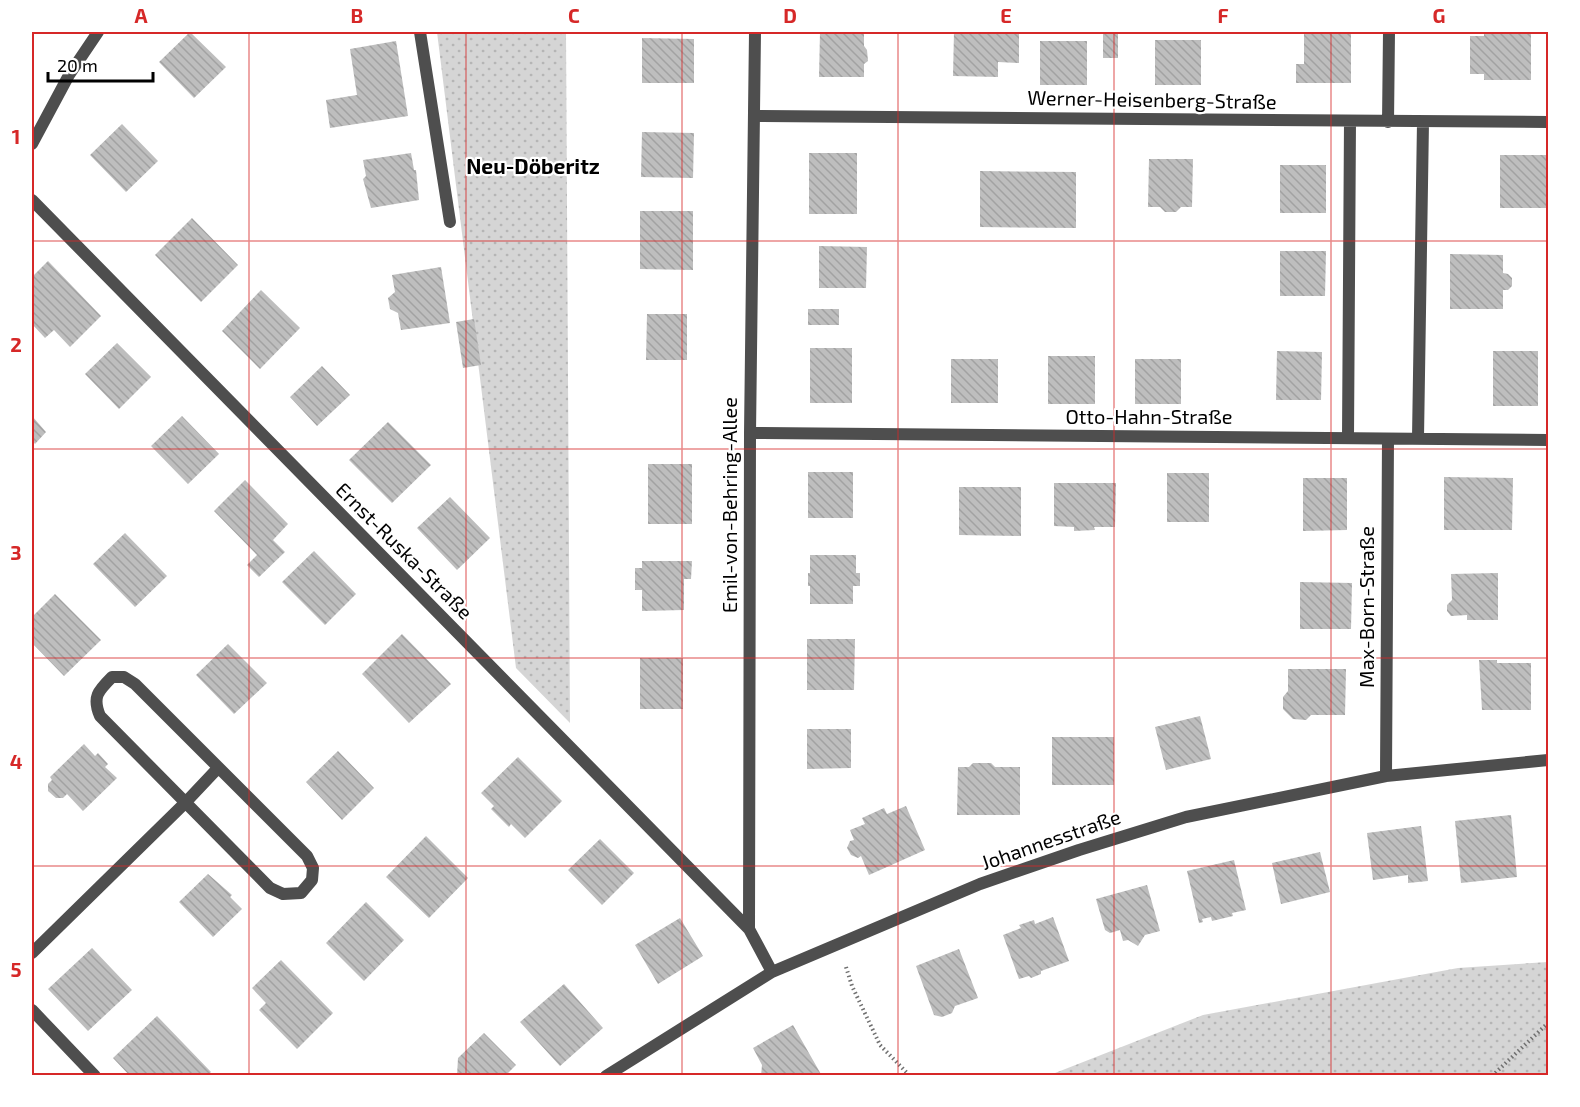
<svg xmlns="http://www.w3.org/2000/svg" width="1580" height="1107" font-family="'Exo 2',sans-serif">
<defs>
<pattern id="grass-dots" width="8" height="8" patternUnits="userSpaceOnUse" patternTransform="scale(1.5)"><rect width="8" height="8" fill="#d5d5d5"/><path d="M2 2h.1M6 6h.1" fill="none" stroke="#b5b5b5" stroke-width="1.8" stroke-linecap="round"/></pattern>
<pattern id="building-back-hatch" width="6" height="6" patternUnits="userSpaceOnUse" patternTransform="scale(1.5)"><rect width="6" height="6" fill="#bebebe"/><path d="M-1 5l2 2M0 0l6 6M5-1l2 2" fill="none" stroke="#a2a2a2"/></pattern>
</defs>
<rect width="100%" height="100%" fill="#fff"/>
<path fill="url(#grass-dots)" d="M437,32H566L570,723L516,668Z
M1548,962V1075H1050L1203,1015L1458,968Z"/>
<path fill="url(#building-back-hatch)" d="M190,32L226,67L194,98L159,62Z
M820,32H864V46L867,50L868,61L864,64V77H819Z
M954,32H1019V63L998,62V77L953,76Z
M1103,32H1118V58H1103Z
M1304,32H1351V83H1296V64H1304Z
M1484,32H1531V80H1484V74H1470V36H1484Z
M642,38L694,39V83H642Z
M1155,40H1201V85H1155Z
M396,41L408,116L330,128L326,100L357,95L350,49Z
M1040,41H1087V85H1040Z
M122,124L158,161L126,192L90,155Z
M642,132L694,133L693,178L641,177Z
M411,153L414,170H416L419,200L371,208L363,179L366,176L363,160Z
M809,153H857V214H809Z
M1500,155H1548V208H1500Z
M1149,159H1193L1192,207H1181L1176,212H1165L1160,207H1148Z
M1280,165H1326V213H1280Z
M980,171L1076,172V228L980,227Z
M640,211H693V270L640,269Z
M192,218L238,265L201,302L155,255Z
M819,246L867,247L866,288H819Z
M1280,251H1326L1325,296H1280Z
M1450,254L1503,255V273L1508,274L1512,278V286L1508,290H1503V309H1450Z
M48,261L101,316L70,347L54,330L45,338L32,324V277Z
M441,267L450,323L401,330L398,313L390,309L388,298L395,292L392,275Z
M261,290L300,328L260,369L222,331Z
M808,309H839V325H808Z
M647,314H687V360H646Z
M474,319L481,365L463,368L456,322Z
M117,343L151,377L119,409L85,374Z
M810,348H852V403H810Z
M1277,351L1322,352L1321,400H1276Z
M1493,351H1538V406H1493Z
M1048,356H1095V404H1048Z
M951,359H998V403H951Z
M1135,359H1181V404H1135Z
M322,366L350,395L317,426L290,397Z
M32,416L46,432L35,444L32,440Z
M182,416L219,454L188,484L151,446Z
M388,422L431,465L392,503L349,460Z
M648,464H692V524H648Z
M808,472H853V518H808Z
M1167,473H1209V522H1167Z
M1444,477L1513,478L1512,530H1444Z
M1303,478H1347V530L1303,531Z
M245,480L288,524L273,540L285,552L259,577L247,565L257,555L214,511Z
M1054,483H1116L1115,527H1094L1095,530L1074,531V527L1054,526Z
M959,487H1021V536L959,535Z
M450,497L490,538L457,570L417,528Z
M125,533L167,576L135,607L93,564Z
M314,551L356,594L325,625L282,582Z
M810,555H856V573H860V586H853V604H810V586H808V573H810Z
M642,561H692L691,579H684V610L642,611V590H635V568H642Z
M1498,573V620H1467V615L1451,616L1447,611V605L1452,600L1451,574Z
M1300,582L1352,583L1351,629H1300Z
M55,594L101,640L64,676L32,643V617Z
M402,634L451,684L409,723L362,674Z
M807,639H855L854,690H807Z
M228,644L267,683L234,714L196,675Z
M640,658H683V709H640Z
M1479,660H1497V663H1531V710H1482Z
M1288,669H1346L1345,715H1311L1306,720L1293,719L1283,709V697L1288,691Z
M1200,716L1211,759L1166,770L1155,727Z
M807,729H851V768L807,769Z
M1052,737H1114V785H1052Z
M84,744L95,756L98,753L108,764L105,767L117,778L83,811L67,794L63,798H56L48,791V784L52,780L50,777Z
M338,751L374,788L342,820L306,782Z
M518,757L562,801L525,838L511,824L509,827L491,809L494,806L481,793Z
M973,763H991L995,767H1020V815H957L958,767H969Z
M906,806L925,850L869,875L861,856L858,858L851,855L847,848L850,841L854,840L850,830L865,824L862,818L884,808L887,814Z
M1511,815L1517,877L1461,883L1455,821Z
M1421,826L1428,881L1408,883V875L1373,880L1367,833Z
M426,836L468,878L429,918L386,877Z
M600,839L634,873L602,905L568,870Z
M1320,852L1330,892L1281,904L1272,863Z
M1234,860L1246,910L1232,913L1233,916L1212,921L1211,917L1202,919L1203,922L1199,923L1187,871Z
M208,874L232,895L230,897L242,909L213,937L179,902Z
M1147,885L1160,931L1145,935L1138,946L1128,940L1123,941L1120,930L1110,933L1105,930L1096,899Z
M366,902L404,940L364,981L326,943Z
M1053,917L1069,961L1041,971V974L1031,978L1029,976L1019,979L1003,935L1021,928L1019,925L1034,920L1035,924Z
M680,918L703,956L658,984L635,945Z
M92,948L132,990L88,1031L48,989Z
M959,949L978,998L955,1006L952,1013L942,1017L934,1015L916,966Z
M281,960L333,1013L297,1049L259,1010L266,1003L252,988Z
M564,984L603,1028L560,1066L520,1022Z
M157,1016L211,1072L207,1076H130L113,1058Z
M793,1025L822,1076H761L762,1065L753,1048Z
M484,1033L516,1065L505,1076H457L458,1058Z"/>
<g fill="none" stroke-linecap="round" stroke-linejoin="round">
<path stroke="#707070" stroke-width="4" stroke-dasharray="1.5 3" stroke-linecap="butt" d="M846,967L852,986L880,1045L910,1076
M1492,1076L1548,1023"/>
<path stroke="#4e4e4e" stroke-width="12" d="M420,32L450,222"/>
<path stroke="#4e4e4e" stroke-width="12" d="M755,32L750,433L749,929L772,972
M755,116L1548,122
M1388,122L1389,32
M32,144L69,75L98,32
M32,200L749,929
M750,433L1548,440
M1348,438L1350,121
M1418,438L1423,122
M112,677H124L135,684L307,856L313,868L312,880L301,893L283,894L270,888L100,716C92,697 98,691 112,677Z
M1386,776L1388,439
M32,953L185,803L218,768
M32,1010L95,1076
M606,1076L772,972L980,884L1079,850L1186,817L1386,776L1548,760"/>
</g>
<path fill="none" stroke="#d62828" stroke-width="1.5" stroke-opacity="0.55" d="M249,32V1076M466,32V1076M682,32V1076M898,32V1076M1114,32V1076M1331,32V1076M32,241H1548M32,449H1548M32,658H1548M32,866H1548"/>
<g text-anchor="middle" stroke-width="4.5" stroke-linejoin="round" paint-order="stroke">
<g font-size="20" fill="#000" stroke="#fff">
<text transform="translate(1152 100) rotate(1)" y="7">Werner-Heisenberg-Straße</text>
<text x="1149" y="424">Otto-Hahn-Straße</text>
<text transform="translate(730 505) rotate(-90)" y="7">Emil-von-Behring-Allee</text>
<text transform="translate(404 551) rotate(45)" y="7">Ernst-Ruska-Straße</text>
<text transform="translate(1367 607) rotate(-90)" y="7">Max-Born-Straße</text>
<text transform="translate(1051 840) rotate(-19)" y="7">Johannesstraße</text>
</g>
<g font-size="21" font-weight="bold" fill="#000" stroke="#fff">
<text x="533" y="174">Neu-Döberitz</text>
</g>
</g>
<rect width="1580" height="1107" fill="none" stroke="#ffffff" stroke-width="66"/>
<path d="M48 72v9h105v-9" fill="none" stroke="#000000" stroke-width="3"/>
<text x="57" y="72" font-size="18" fill="#000000" stroke="#ffffff" stroke-width="4.5" paint-order="stroke">20 m</text>
<rect x="33" y="33" width="1514" height="1041" fill="none" stroke="#d62828" stroke-width="2"/>
<g font-size="20" text-anchor="middle" font-weight="bold" fill="#d62828">
<text x="141" y="23">A</text>
<text x="357" y="23">B</text>
<text x="574" y="23">C</text>
<text x="790" y="23">D</text>
<text x="1006" y="23">E</text>
<text x="1223" y="23">F</text>
<text x="1439" y="23">G</text>
<text x="16" y="144">1</text>
<text x="16" y="352">2</text>
<text x="16" y="560">3</text>
<text x="16" y="769">4</text>
<text x="16" y="977">5</text>
</g>
</svg>
